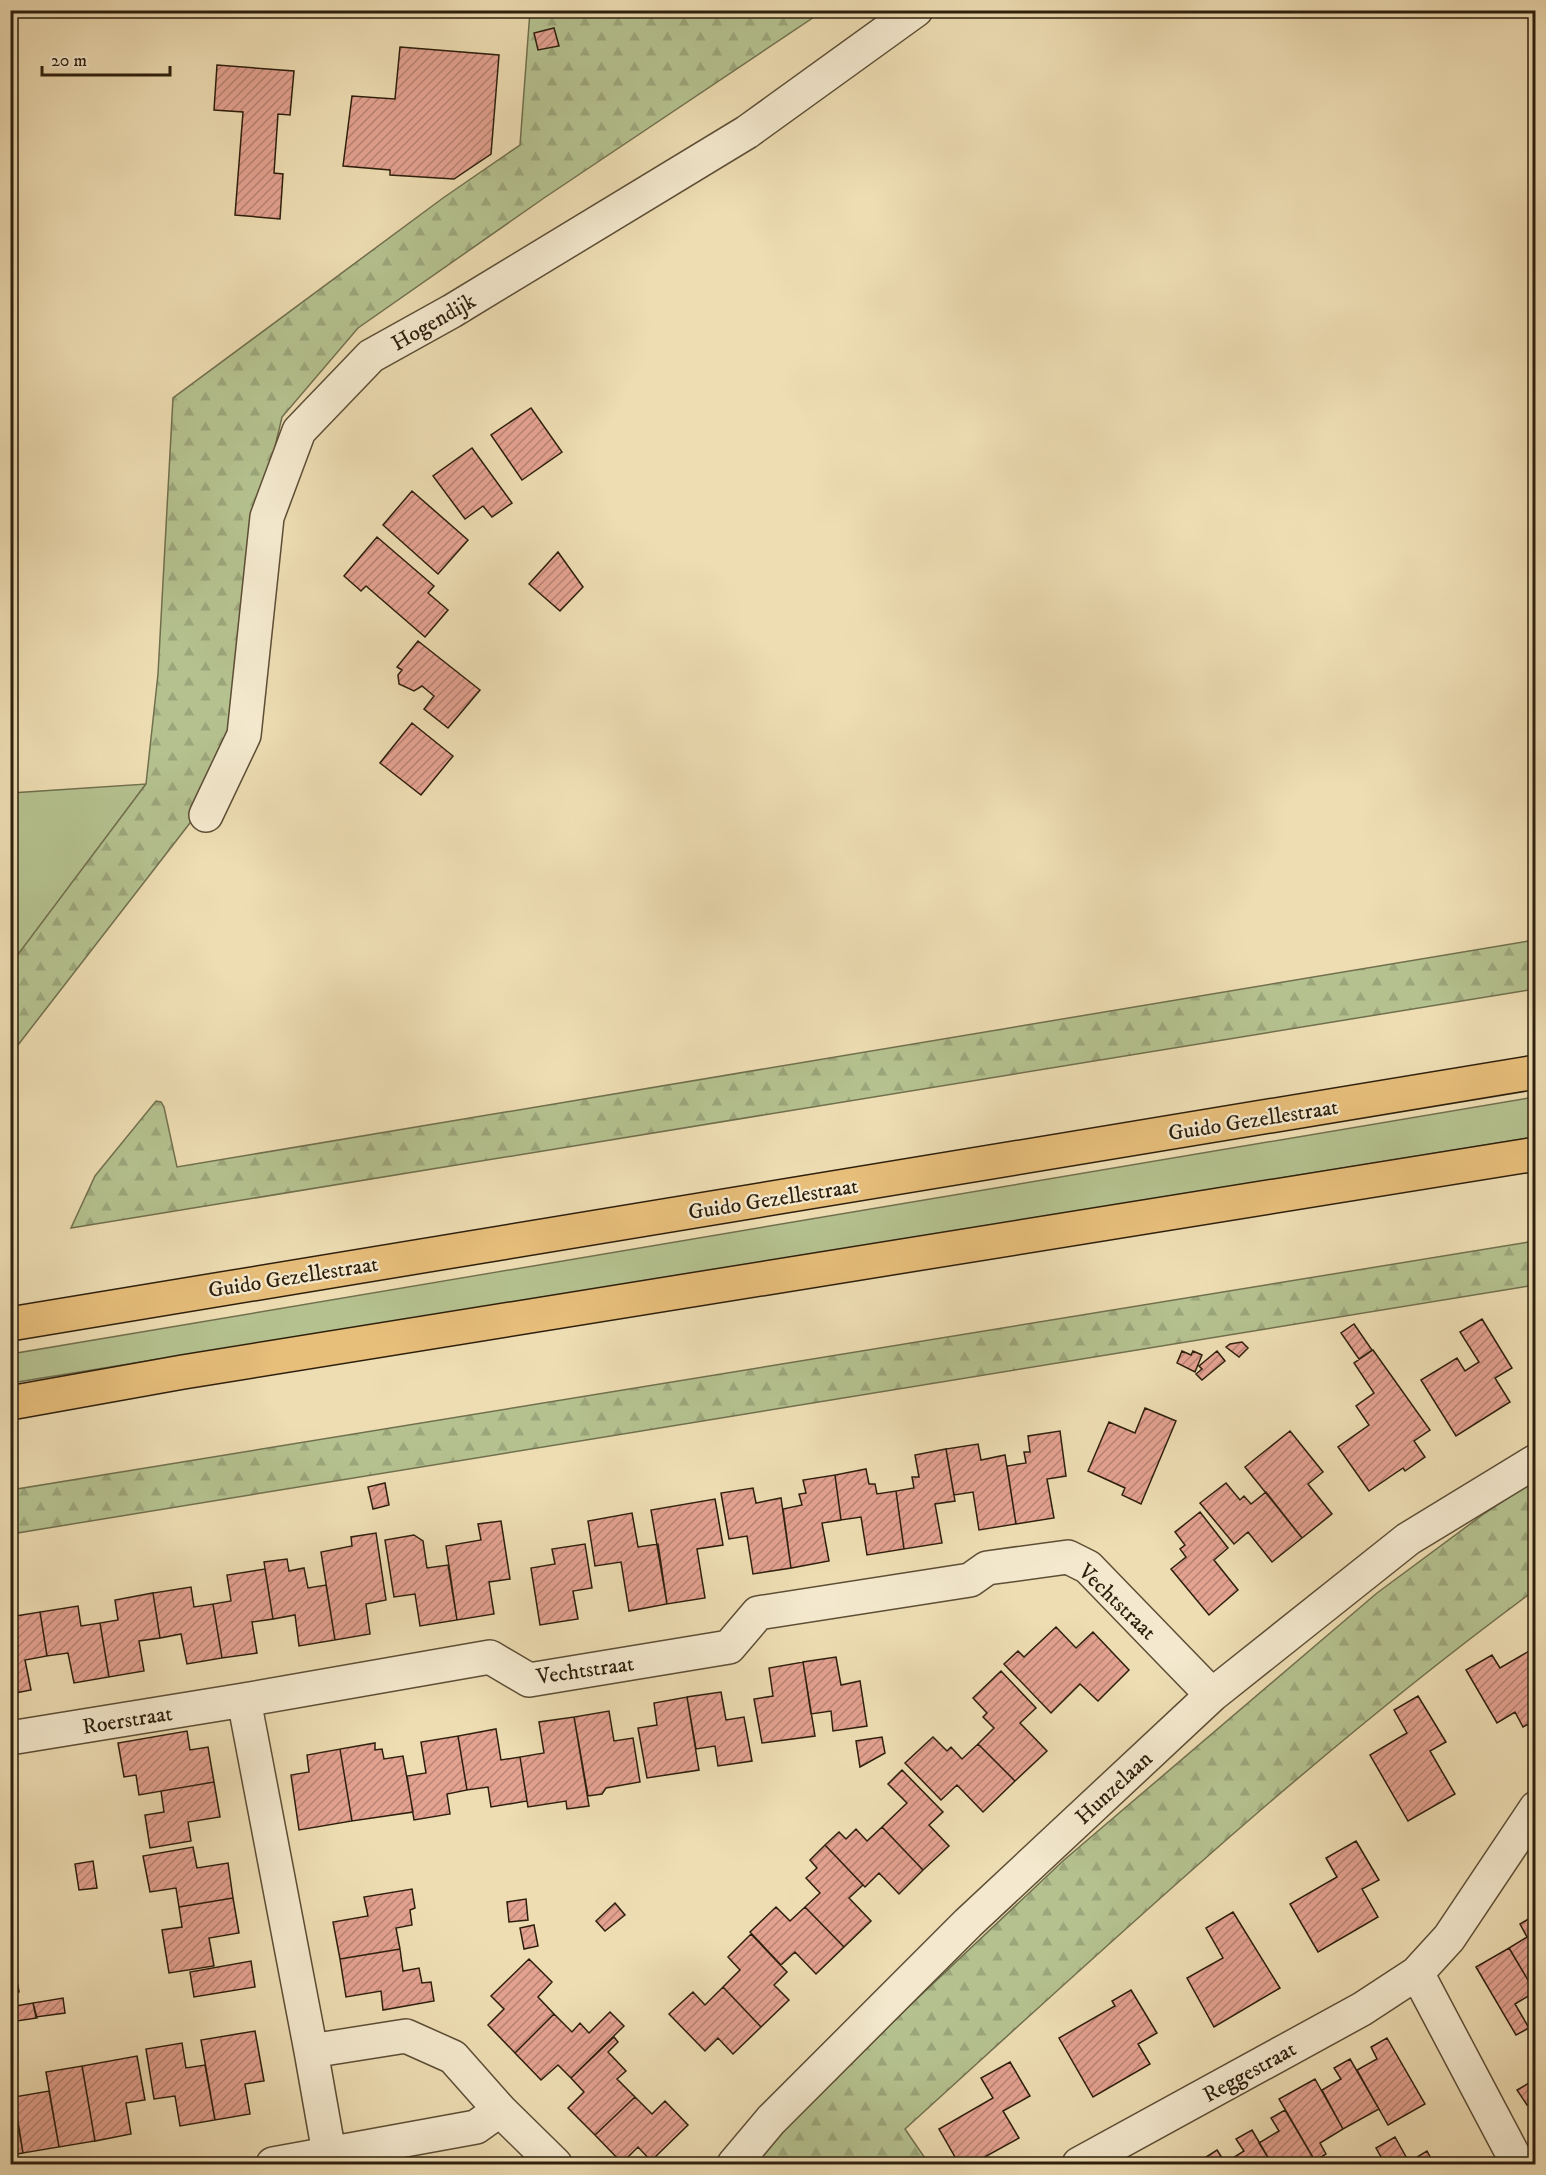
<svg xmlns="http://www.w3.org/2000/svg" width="1546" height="2175" font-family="'IM FELL DW Pica',serif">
<defs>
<pattern id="forest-firs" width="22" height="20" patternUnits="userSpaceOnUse" patternTransform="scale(1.5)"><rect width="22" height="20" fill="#b5c290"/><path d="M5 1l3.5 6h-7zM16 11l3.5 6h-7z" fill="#9ca67b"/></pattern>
<pattern id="building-hatch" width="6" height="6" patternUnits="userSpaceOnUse" patternTransform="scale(1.5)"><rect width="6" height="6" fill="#e4a291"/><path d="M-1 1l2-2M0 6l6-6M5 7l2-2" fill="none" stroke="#b98375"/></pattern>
</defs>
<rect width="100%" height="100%" fill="#eeddb3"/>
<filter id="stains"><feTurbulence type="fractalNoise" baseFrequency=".00333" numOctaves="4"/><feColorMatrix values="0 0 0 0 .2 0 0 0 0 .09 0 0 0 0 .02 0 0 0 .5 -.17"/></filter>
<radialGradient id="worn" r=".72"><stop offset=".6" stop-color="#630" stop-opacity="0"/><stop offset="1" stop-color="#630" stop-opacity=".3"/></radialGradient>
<path fill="#b5c290" stroke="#71704e" stroke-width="1.5" d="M146,784L11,965V793Z
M1535,1097V1137L11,1383V1354Z"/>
<path fill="url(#forest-firs)" stroke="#71704e" stroke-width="1.5" d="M530,11H823L544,198L358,328L282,417L259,514L235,733L200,810L11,1054L10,965L146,784L158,674L173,398L443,198L520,145Z
M1535,940V989L71,1228L95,1176L156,1101L161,1102L164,1107L177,1167Z
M1535,1241V1285L11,1534V1490Z
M1535,1480V1590C1312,1754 1110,1943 905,2129L929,2164H750L763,2144L1064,1860L1377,1593L1485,1513Z"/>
<path fill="url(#building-hatch)" stroke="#2d1f0d" stroke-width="1.5" d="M554,28L559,46L538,50L534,33Z
M400,47L499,55L491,154L454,179L390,175V170L343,166L352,96L395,99Z
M217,65L294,71L290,115L278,114L274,173L283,174L280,219L235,215L243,112L214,110Z
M531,408L562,452L522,480L491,435Z
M472,448L512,503L492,517L483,506L465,519L433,476Z
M412,491L468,540L438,574L383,525Z
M377,537L434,586L428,593L448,610L425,637L366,586L361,591L344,576Z
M558,552L583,587L560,611L529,584Z
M418,641L480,690L448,728L424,709L434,696L422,686L414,691L399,684L398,675L402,670L397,667Z
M412,723L453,756L421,795L380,763Z
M1482,1319L1512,1368L1495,1378L1510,1402L1456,1436L1421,1380L1457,1358L1465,1371L1479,1362L1460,1332Z
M1354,1324L1372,1350L1359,1359L1341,1333Z
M1242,1342L1248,1348L1239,1357L1226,1347L1230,1344Z
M1373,1350L1430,1430L1414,1441L1425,1457L1405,1471L1403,1468L1369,1491L1338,1447L1369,1425L1356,1406L1374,1393L1354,1363Z
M1182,1351L1191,1355L1193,1351L1202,1355L1195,1372L1177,1363Z
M1217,1351L1225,1361L1202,1380L1196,1374L1202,1369L1199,1366Z
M1145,1408L1176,1421L1141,1504L1122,1495L1125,1488L1088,1471L1109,1422L1135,1433Z
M1060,1431L1066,1476L1047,1479L1054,1518L1016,1524L1007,1466L1026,1463L1024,1452H1030L1028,1436Z
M1290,1431L1323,1472L1308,1484L1332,1514L1302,1538L1245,1467Z
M978,1444L981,1460L1005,1455L1016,1524L979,1530L973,1492L954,1495L946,1449Z
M946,1449L955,1501L935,1504L942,1543L904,1549L896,1491L914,1488L912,1477H919L915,1455Z
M866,1469L869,1484H875L877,1494L896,1491L904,1549L867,1555L861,1517L841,1520L835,1475Z
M835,1475L841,1520L822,1523L829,1561L791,1568L783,1509L802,1505L799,1494L806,1493L803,1480Z
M385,1483L389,1505L373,1509L368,1487Z
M1226,1483L1240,1500L1244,1496L1251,1504L1266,1492L1302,1538L1272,1562L1248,1532L1234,1544L1200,1503Z
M753,1488L756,1503L781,1498L791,1568L753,1574L747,1536L729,1539L721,1493Z
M715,1499L723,1545L697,1549L705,1598L667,1604L651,1510Z
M1200,1512L1228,1548L1214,1560L1238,1590L1209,1615L1171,1569L1186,1557L1180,1549L1185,1545L1175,1532Z
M632,1513L638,1547L658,1544L667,1604L629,1611L621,1562L595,1566L588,1521Z
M501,1521L510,1579L489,1582L494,1614L457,1620L446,1546L481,1540L478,1524Z
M376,1533L386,1600L366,1604L370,1634L335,1640L321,1552L352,1546L351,1537Z
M414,1535L423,1541L427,1568L448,1565L457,1620L420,1626L415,1594L394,1597L385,1540Z
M585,1544L592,1588L573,1591L578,1619L540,1625L531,1568L555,1564L552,1549Z
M287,1559L289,1571L304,1568L308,1588L326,1585L335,1640L299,1646L295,1615L273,1619L264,1562Z
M265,1569L273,1619L252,1622L257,1653L222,1658L213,1604L231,1601L227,1575Z
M191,1587L194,1607L213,1604L222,1658L187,1664L181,1634L160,1638L153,1593Z
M153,1593L160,1638L139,1641L144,1671L109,1677L100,1623L118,1620L115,1600Z
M78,1606L81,1626L100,1623L109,1677L74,1683L68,1653L47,1656L40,1612Z
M40,1612L47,1656L25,1660L31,1690L10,1694V1617Z
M1056,1627L1076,1648L1093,1632L1129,1670L1098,1701L1080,1684L1051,1713L1004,1664L1018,1651L1024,1657Z
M1536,1647V1720L1523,1727L1515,1712L1497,1723L1466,1670L1492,1655L1500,1668Z
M836,1657L841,1685L860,1681L867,1726L833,1731L831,1711L811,1714L803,1662Z
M803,1662L815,1736L762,1743L754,1699L773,1696L769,1668Z
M1001,1671L1036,1708L1020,1723L1047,1751L1015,1781L978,1744L994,1728L983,1717L987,1713L973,1698Z
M721,1692L726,1720L744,1717L752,1761L718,1766L715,1746L696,1749L687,1697Z
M1418,1696L1446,1742L1430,1751L1455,1794L1408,1821L1370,1755L1407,1733L1394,1710Z
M687,1697L699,1770L647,1778L638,1728L657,1725L654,1703Z
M609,1711L614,1741L633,1738L640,1782L606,1788L602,1794L588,1796L574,1717Z
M574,1717L589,1806L567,1809L566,1801L528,1807L520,1757L544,1753L539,1722Z
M496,1729L501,1760L520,1757L527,1801L491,1807L488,1787L467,1790L458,1736Z
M187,1731L190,1750L208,1747L214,1782L139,1795L136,1775L124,1777L118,1743Z
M458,1736L467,1790L447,1794L450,1814L414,1820L407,1776L426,1773L421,1742Z
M882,1737L885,1753L860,1767L856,1741Z
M933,1737L947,1751L951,1747L962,1759L978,1744L1015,1781L983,1812L957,1785L941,1800L905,1763Z
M375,1743V1750L382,1749L384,1759L403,1756L413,1812L352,1821L340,1749Z
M340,1749L352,1821L299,1830L291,1775L309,1772L307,1755Z
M902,1770L943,1812L929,1825L949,1846L923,1870L882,1827L907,1803L888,1784Z
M214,1782L220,1817L188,1822L191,1841L150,1848L145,1815L164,1812L161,1791Z
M882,1827L923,1870L899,1894L879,1873L865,1887L825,1845L839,1832L846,1839L856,1829L867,1841Z
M1356,1841L1379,1880L1362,1889L1378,1917L1318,1952L1290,1904L1337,1877L1326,1858Z
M825,1845L863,1885L849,1898L871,1921L844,1947L805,1907L820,1893L806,1878L817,1868L810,1860Z
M193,1847L197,1868L228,1863L233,1898L179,1907L176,1888L150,1892L143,1856Z
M93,1861L97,1888L79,1890L75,1864Z
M412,1889L415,1908L410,1910L412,1925L396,1928L400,1949L340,1959L333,1922L368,1916L364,1897Z
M233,1898L239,1933L209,1938L214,1966L169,1973L162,1930L182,1927L179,1907Z
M526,1899L528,1920L509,1922L507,1902Z
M615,1903L625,1915L605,1931L596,1921Z
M776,1907L790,1921L805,1907L844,1947L816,1974L795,1952L781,1965L750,1932Z
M1233,1912L1280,1988L1214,2027L1187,1978L1223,1958L1206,1928Z
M1535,1915L1536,1991L1535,1992L1509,1948L1527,1937L1520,1924Z
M534,1925L538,1946L524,1949L520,1928Z
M751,1934L787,1972L774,1985L789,2000L761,2027L723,1987L740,1970L728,1957Z
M1509,1948L1535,1992L1515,2004L1529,2028L1516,2035L1476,1967Z
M400,1949L403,1971L419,1968L422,1983L431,1982L434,2001L383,2010L381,1991L346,1997L340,1959Z
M12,1954L19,1992L10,1994V1955Z
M529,1959L552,1982L538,1997L554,2014L515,2053L488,2025L504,2009L491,1996Z
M251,1961L255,1987L194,1997L190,1972Z
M723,1987L761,2027L733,2054L718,2038L705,2051L669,2014L693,1992L705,2005Z
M1131,1990L1157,2033L1138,2044L1150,2064L1093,2097L1059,2038L1115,2006L1112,2001Z
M63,1998L65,2013L36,2017L33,2003Z
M33,2003L37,2018L17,2021L15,2006Z
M610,2012L624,2026L571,2078L558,2065L541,2080L515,2053L554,2014L572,2032L580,2023L589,2033Z
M255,2031L264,2081L245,2084L250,2114L215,2120L201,2040Z
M614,2037L618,2042L608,2052L626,2071L617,2079L635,2097L595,2135L568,2108L584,2092L571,2078Z
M1387,2038L1425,2104L1388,2125L1357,2070L1377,2059L1371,2047Z
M182,2043L186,2068L205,2065L215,2120L180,2126L175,2096L154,2099L146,2049Z
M137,2056L145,2100L126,2103L131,2134L95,2141L82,2066Z
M1350,2059L1379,2109L1343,2129L1322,2090L1341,2079L1334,2068Z
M1010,2062L1030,2096L1003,2111L1019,2138L972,2164H959L939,2129L993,2098L981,2078Z
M82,2066L95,2141L59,2147L46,2072Z
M10,2078L23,2153L10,2155Z
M1315,2079L1343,2129L1320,2143L1326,2154L1315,2161L1279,2099Z
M1536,2079V2100L1527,2105L1517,2090Z
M49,2091L59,2147L23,2153L14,2097Z
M635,2097L652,2114L665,2101L688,2125L651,2161L638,2147L622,2163L595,2135Z
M1285,2110L1315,2161L1312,2164H1272L1259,2143L1279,2131L1271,2118Z
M1252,2130L1272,2164H1226L1225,2163L1244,2151L1236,2139Z
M1395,2137L1409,2162L1411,2164H1385L1376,2148Z
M1217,2150L1226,2164H1206L1203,2159Z
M1427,2151L1434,2164H1411L1409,2162Z"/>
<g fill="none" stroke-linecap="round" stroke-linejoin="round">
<defs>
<path id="minor" d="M206,815L244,735L267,517L299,431L371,356L452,311L747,132L916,10
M10,1738L244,1700
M1417,1973L1518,2164
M311,2051L244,1700L490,1657L529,1680L729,1647L758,1613L970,1580L987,1568L1068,1557L1088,1567L1212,1695
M329,2153L311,2051L406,2036L453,2057L500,2110L555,2164
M273,2164L476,2127L500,2110
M734,2164L771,2120L968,1923L1212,1695L1408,1539L1536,1461
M1079,2164L1362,2009L1417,1973L1449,1938L1536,1808"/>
<path id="major" d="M10,1324L1536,1072
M10,1403L183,1372L1536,1154"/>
</defs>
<use href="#minor" stroke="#5d4e36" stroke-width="36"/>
<use href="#major" stroke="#2d1f0d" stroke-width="36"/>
<use href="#minor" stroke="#f4e9ce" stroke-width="33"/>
<use href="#major" stroke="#e7be7a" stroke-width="33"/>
</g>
<g text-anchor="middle" stroke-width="4.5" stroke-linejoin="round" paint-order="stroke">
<g font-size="22" fill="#2d1f0d" stroke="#f4e9ce">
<text transform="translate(433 321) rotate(-30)" y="8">Hogendijk</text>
<text transform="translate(1253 1119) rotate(-9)" y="8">Guido Gezellestraat</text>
<text transform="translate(773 1198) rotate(-9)" y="8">Guido Gezellestraat</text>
<text transform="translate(293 1276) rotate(-9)" y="8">Guido Gezellestraat</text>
<text transform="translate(1118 1601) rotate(44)" y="8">Vechtstraat</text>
<text transform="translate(585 1669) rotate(-8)" y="8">Vechtstraat</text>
<text transform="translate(127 1719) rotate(-9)" y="8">Roerstraat</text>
<text transform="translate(1113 1787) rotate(-43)" y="8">Hunzelaan</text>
<text transform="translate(1249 2071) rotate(-29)" y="8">Reggestraat</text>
</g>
</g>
<rect width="1546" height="2175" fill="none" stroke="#eeddb3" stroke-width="36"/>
<rect x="12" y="12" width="1522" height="2151" fill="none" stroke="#2d1f0d" stroke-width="3"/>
<rect x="18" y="18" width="1510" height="2139" fill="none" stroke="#2d1f0d" stroke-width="1.5"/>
<path d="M42 66v9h128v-9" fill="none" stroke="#2d1f0d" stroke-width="3"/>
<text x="51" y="66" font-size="18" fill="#2d1f0d" stroke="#f4e9ce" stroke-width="4.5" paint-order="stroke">20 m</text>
<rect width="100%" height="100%" filter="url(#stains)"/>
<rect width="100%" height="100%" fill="url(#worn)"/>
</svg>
